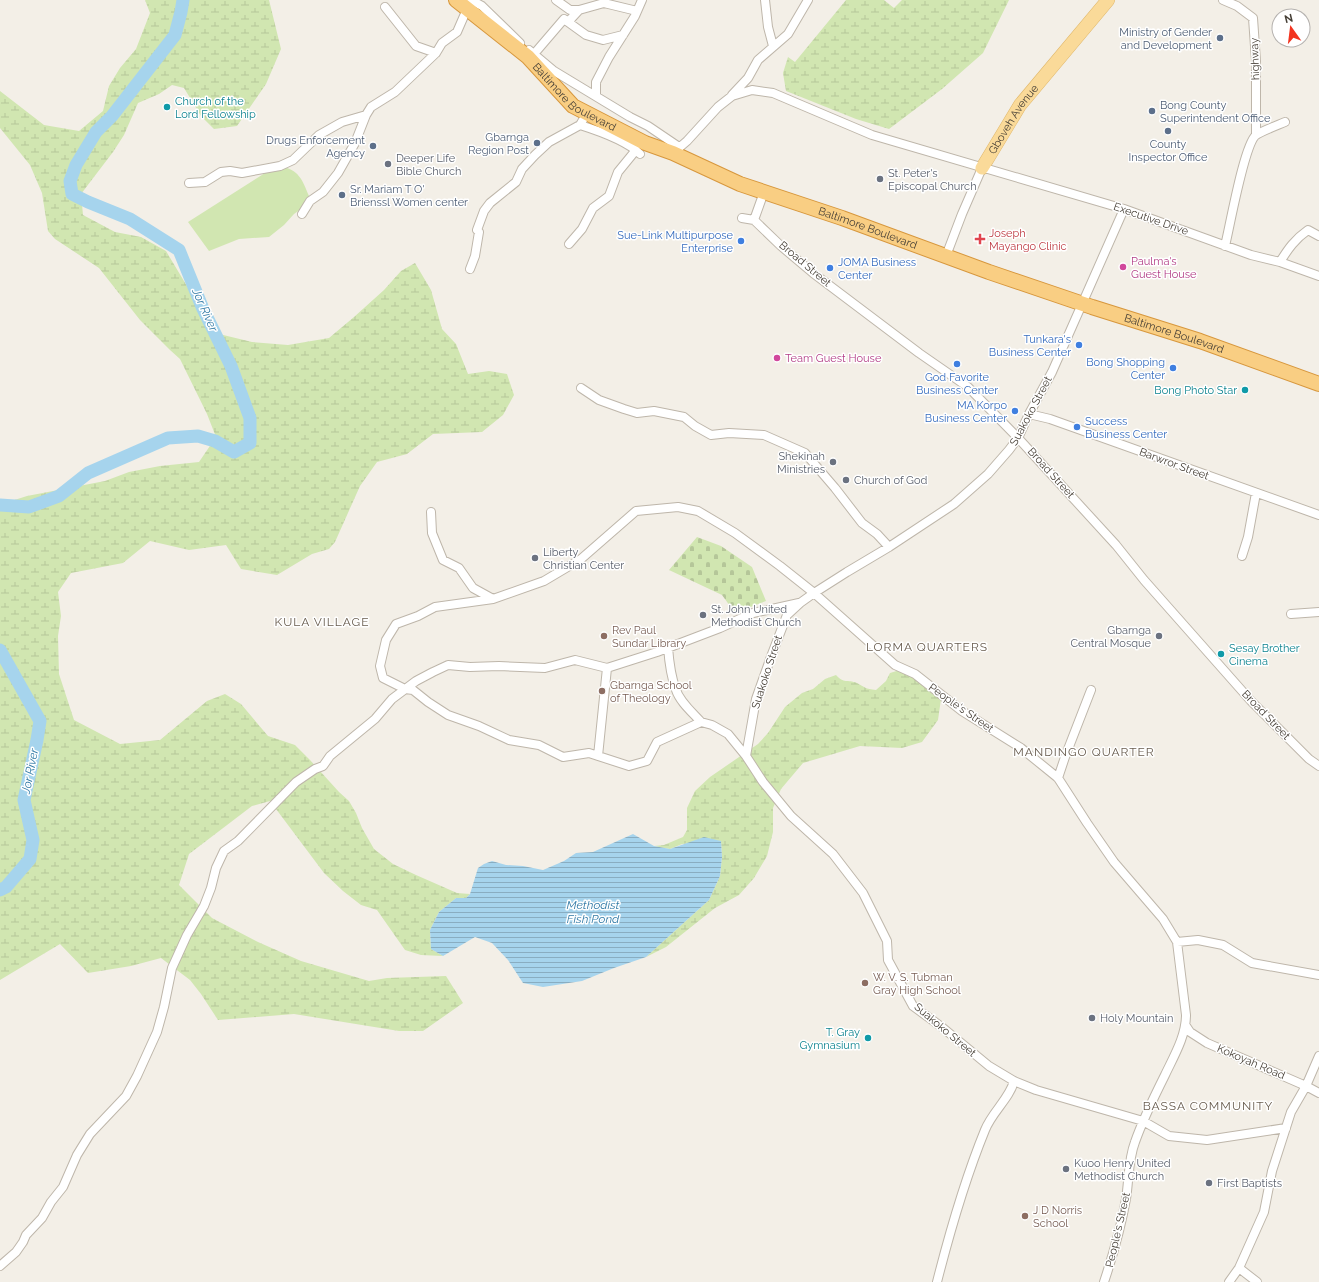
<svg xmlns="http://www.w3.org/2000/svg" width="1319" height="1282" viewBox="0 0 1319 1282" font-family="Raleway,sans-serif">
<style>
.green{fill:#d1e6b1}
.wetland{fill:url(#wetland-marsh)}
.cemetery{fill:url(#cemetery-stones)}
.water{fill:url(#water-rules)}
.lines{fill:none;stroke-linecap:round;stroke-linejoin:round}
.river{stroke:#a6d4ed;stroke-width:13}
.minor-casing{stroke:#beb6aa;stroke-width:10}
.primary-casing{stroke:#dfb669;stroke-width:14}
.trunk-casing{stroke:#d7973d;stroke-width:16}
.minor{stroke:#fff;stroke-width:8}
.primary{stroke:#fada99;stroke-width:13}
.trunk{stroke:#f9ce83;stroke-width:14}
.service-dot{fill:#5c6f8a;stroke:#fff;stroke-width:1.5}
.culture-dot{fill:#0f9aa8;stroke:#fff;stroke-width:1.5}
.worship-dot{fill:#6b7280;stroke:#fff;stroke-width:1.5}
.health-dot{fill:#e0444e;stroke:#fff;stroke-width:1.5}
.shop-dot{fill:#3f7fe0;stroke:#fff;stroke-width:1.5}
.hotel-dot{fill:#d1479c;stroke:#fff;stroke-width:1.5}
.education-dot{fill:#8d6e63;stroke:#fff;stroke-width:1.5}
.labels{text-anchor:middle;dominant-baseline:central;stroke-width:3;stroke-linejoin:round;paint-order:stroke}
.service-label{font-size:11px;fill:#4e5e75;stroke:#fff;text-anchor:end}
.street-label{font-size:11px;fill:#463f36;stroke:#fff}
.culture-label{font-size:11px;fill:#0d838f;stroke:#fff;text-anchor:start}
.worship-label{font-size:11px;fill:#5b616d;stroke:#fff;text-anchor:start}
.health-label{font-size:11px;fill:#be3a42;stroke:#fff;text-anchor:start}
.shop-label{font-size:11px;fill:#366cbe;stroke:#fff;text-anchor:end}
.hotel-label{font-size:11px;fill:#b23c85;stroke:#fff;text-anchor:start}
.education-label{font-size:11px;fill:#785e54;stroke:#fff;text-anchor:start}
.water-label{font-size:12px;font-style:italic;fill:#317aa6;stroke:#fff}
.neighbourhood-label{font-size:12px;letter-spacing:1px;fill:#685c4e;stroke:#fff}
</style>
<defs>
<pattern id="wetland-marsh" width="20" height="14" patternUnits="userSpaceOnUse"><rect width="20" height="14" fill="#d1e6b1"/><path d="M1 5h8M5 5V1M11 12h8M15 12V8" fill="none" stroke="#b5c699"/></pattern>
<pattern id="cemetery-stones" width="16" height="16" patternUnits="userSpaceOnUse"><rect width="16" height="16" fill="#d1e6b1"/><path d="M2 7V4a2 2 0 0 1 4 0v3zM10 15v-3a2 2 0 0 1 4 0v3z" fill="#b5c699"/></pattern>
<pattern id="water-rules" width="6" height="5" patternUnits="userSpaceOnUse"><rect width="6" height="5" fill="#a6d4ed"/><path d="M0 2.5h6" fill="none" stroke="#89adc1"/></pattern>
</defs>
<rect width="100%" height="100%" fill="#f3efe7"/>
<path class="green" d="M280,166c19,4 22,13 29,30l-4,10 -11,8 -10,11 -15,12 -30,2 -30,12 -21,-29 77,-49z"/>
<path class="wetland" d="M145,0h124l12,49 -15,35 -29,42 -23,3 -13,-13 -17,-28 -12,-3 -13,9 -21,9 -14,32 -11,17 -32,42 2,21 32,17 26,5 25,14 49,82 37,9 36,3 41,-7 25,-21 30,-27 17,-19 14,-8 16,27 11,39 14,15 12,30 21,-3 18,3 7,21 -11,20 -21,17 -49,2 -26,20 -30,8 -17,24 -25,56 -6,7 -17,5 -35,21 -36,-6 -15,-24 -37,5 -39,-9 -27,22 -52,10 -13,19 3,24 -3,20 1,38 15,46 46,24 40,-4 47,-39 18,-7 16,10 27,32 27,9 15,15 29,32 10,9 7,12 6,15 12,21 19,15 23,11 41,18 13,1 -4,4h-10l-17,14 -9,18 1,19 12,7 -22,-1 -16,-5 -28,-40 -16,-5 -18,-14 -19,-18 -54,-72 -18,5 -63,48 -10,31 33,33 46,24 43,19 68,20 18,-3 59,-2 17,27 -40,28h-24l-105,-17 -76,6 -17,-26 -11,-14 -29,-22 -30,8 -43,7 -28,-29 -60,36v-477h5l22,-7 78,-15 24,-9 31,-6 39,-4 17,-25 -9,-23 -27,-55 -10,-9 -30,-30 -41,-52 -44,-29 -7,-8 -6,-38 -12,-28 -30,-37v-37l44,34 35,6 24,-20 6,-25 11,-18 16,-19 14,-36z
M846,0h38l10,8 8,-8h107l-26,53 -41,36 -53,40 -33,-10 -70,-28 -3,-18 5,-16 7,5z
M900,670l15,5 9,12 17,12 -3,21 -16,22 -20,6 -42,-2 -57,17 -22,26 -8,19v24l-6,24 -13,22 -15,17 -24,13 -49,39 -20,10 63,-57 11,-24 2,-19 -1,-16 -39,3 -12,5 -16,-3 10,-1 19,-8 4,-7v-22l8,-17 15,-14 48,-33 10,-11 17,-26 17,-14 11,-4 12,-10 11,-4c8,9 11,4 21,8 8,4 8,6 19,7l10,-9 4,-8z"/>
<path class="cemetery" d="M697,537l24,9 31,21 14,34 -31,12 -13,-18 -53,-25z"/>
<path class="water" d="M633,834l21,12 16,3 34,-12 17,4 1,16 -2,19 -11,24 -63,57 -32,11 -32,13 -39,6 -20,-4 -15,-23 -16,-17 -17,-6 -32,19 -12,-7 -1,-19 9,-18 17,-14h10l4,-4 8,-26 6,-4 8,-3 14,4 17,1 20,4 21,-9 12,-8 17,-1z"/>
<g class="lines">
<path class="river" d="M0,505l29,2 30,-11 29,-23 80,-35 30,-2 17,5 19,11 16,-9v-25l-19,-52 -28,-57 -24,-59 -49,-31 -42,-17 -16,-8 -2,-13 6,-16 20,-33 16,-16 63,-81 6,-23 2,-12
M0,650l40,71 -3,19 -13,60 9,40 -3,19 -24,28 -6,3"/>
<defs>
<path id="minor" d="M471,0l11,6 38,37
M765,0l3,27 5,19
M1223,0l14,6 16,12 3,43v74
M385,7l31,39 20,7
M579,10l25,-7 33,8
M568,22l18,13 17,5 20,-5
M529,50l25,21 76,46 18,9 31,21
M534,54l30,-35 4,3 11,-12h-9l-14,-10
M732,95l16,-17 10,-18 30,-26 20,-34
M596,96v-14l13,-25 26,-41 7,-16
M580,125c19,6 46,15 60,29
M673,153l14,-12 31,-34 14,-11 20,-6 21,3 99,42 252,74 127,46 29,7 39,14
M189,183l16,-1 16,-10 9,-1 12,2 38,-7 13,-6 26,-25 23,-13 24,-7 5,-8 24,-15 41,-39 6,-10 15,-11 10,-23
M764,192l-10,28 27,26 32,27 106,80 49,34 50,51 98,107 28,35 107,121 58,58 10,7
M1124,209l-72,163 -23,42 -11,24 -9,12 -21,24 -34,30 -65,43 -42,25 -33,21 -14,10 -13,12 -15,39 -16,45 -10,57 17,26 28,34 42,38 30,39 24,48 1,19 25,46 30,22 46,38 25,15 22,9 107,31 26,15 38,4 79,-12
M302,214l8,-13 13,-9 15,-19 17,-30 11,-28
M742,218l12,2
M569,244l13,-15 11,-21 16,-12 9,-24 18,-22
M1225,246c5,-20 19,-101 31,-111 6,-4 22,-10 29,-13
M946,256l16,-42 20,-46
M1280,262c8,-13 15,-23 28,-32l11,6
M470,269l5,-13 4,-24 -2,-2 7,-19 6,-8 26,-21 6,-13 13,-14 14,-13 31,-17 7,-12
M581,388l18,12 25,9 13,4 17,-2 30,6 11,9 16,9 18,-2 35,2 41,18 30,35 27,35 15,11 12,13
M1029,414l21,5 269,96
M431,512l1,21 11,27 16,8 14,20 20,11 51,-18 37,-22 55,-48 42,-4 20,4 37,22 45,33 34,27 81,72 20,9 47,37 59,37 37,30 29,45 27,39 49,57 14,23 9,73c0,21 -12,41 -21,60 -11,22 -22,44 -30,67 -7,18 -6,38 -9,57 -5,28 -13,56 -22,83
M1242,556l6,-19 8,-44
M493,599l-58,8 -17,9 -22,8 -10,16 -6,26 3,12 22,11 8,1 15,12 20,13 31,11 30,14 30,5 24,12 26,-4 40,13 18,-5 10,-19 44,-20 11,3 16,9 18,22
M1291,614l28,-2
M668,647c1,14 3,30 8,43 4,12 16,22 25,32
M598,756l9,-88
M1058,778l7,-21 26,-67
M1177,942l21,-2 25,5 29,18 67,12
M1186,1026l4,6 17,11 99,43 13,7
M0,1266l16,-14 7,-10 3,-7 16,-17 9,-16 12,-15 14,-32 13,-21 36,-38 11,-20 20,-44 7,-25 8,-39 15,-33 17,-29 7,-18 5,-20 8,-17 14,-10 58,-59 19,-13 8,-3 7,-10 45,-37 17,-20 24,-18 17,-9 15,-7 22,2 29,-1 46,2 30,-8 32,8 50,-16 63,-24 33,-15 46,-10
M1239,1268l18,14
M937,1282c13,-51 28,-103 48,-152 7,-18 25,-32 29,-49
M1229,1282l10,-14 25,-56 8,-41 19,-59 15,-26 13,-30"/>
<g id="primary">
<path id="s1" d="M982,168l38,-63 88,-105"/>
</g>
<g id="trunk">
<path id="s2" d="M456,0l72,57 45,49 72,37 28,10 67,31 102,34 147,54 103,35 108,34 119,43"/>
</g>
</defs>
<use href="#minor" class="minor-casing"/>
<use href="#primary" class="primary-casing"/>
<use href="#trunk" class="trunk-casing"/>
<use href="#minor" class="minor"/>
<use href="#primary" class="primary"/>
<use href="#trunk" class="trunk"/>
</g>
<g class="service-dot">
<circle cx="1220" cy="38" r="4"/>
<circle cx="1152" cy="111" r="4"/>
<circle cx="1168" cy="131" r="4"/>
<circle cx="537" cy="143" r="4"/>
<circle cx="373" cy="146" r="4"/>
<circle cx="342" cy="195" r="4"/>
</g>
<g class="culture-dot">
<circle cx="167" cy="107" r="4"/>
<circle cx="1245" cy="390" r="4"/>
<circle cx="1221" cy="654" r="4"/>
<circle cx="868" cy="1038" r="4"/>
</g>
<g class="worship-dot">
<circle cx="388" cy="164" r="4"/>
<circle cx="880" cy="179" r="4"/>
<circle cx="833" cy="462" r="4"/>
<circle cx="846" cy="480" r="4"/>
<circle cx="535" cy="558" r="4"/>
<circle cx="703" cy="615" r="4"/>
<circle cx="1159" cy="636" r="4"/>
<circle cx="1092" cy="1018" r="4"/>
<circle cx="1066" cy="1169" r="4"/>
<circle cx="1209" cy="1183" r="4"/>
</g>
<path class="health-dot" d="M978 233h4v4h4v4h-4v4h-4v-4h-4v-4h4z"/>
<g class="shop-dot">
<circle cx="741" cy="241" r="4"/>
<circle cx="830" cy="268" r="4"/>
<circle cx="1079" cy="345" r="4"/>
<circle cx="957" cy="364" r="4"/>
<circle cx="1173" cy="368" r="4"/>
<circle cx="1015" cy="411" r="4"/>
<circle cx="1077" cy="427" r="4"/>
</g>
<g class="hotel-dot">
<circle cx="1123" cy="267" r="4"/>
<circle cx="777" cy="358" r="4"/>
</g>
<g class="education-dot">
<circle cx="604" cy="636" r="4"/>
<circle cx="602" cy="691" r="4"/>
<circle cx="865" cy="983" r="4"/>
<circle cx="1025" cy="1216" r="4"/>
</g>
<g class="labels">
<g class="service-label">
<text x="1212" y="32">Ministry of Gender<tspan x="1212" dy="13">and Development</tspan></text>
<text x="1160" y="105" text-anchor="start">Bong County<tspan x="1160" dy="13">Superintendent Office</tspan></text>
<text x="529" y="137">Gbarnga<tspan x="529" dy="13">Region Post</tspan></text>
<text x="365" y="140">Drugs Enforcement<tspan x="365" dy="13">Agency</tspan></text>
<text x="1168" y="144" text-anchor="middle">County<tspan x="1168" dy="13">Inspector Office</tspan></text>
<text x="350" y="189" text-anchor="start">Sr. Mariam T O'<tspan x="350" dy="13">Brienssl Women center</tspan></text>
</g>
<g class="street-label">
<text transform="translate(1255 59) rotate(-92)">highway</text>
<text stroke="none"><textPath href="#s2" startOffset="154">Baltimore Boulevard</textPath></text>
<text stroke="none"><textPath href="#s1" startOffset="58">Gboveh Avenue</textPath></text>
<text transform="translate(1151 219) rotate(19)">Executive Drive</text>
<text stroke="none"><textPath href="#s2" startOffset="478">Baltimore Boulevard</textPath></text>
<text transform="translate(805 264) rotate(40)">Broad Street</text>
<text stroke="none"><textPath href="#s2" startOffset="802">Baltimore Boulevard</textPath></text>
<text transform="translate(1031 411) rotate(-62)">Suakoko Street</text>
<text transform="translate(1174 464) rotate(20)">Barwror Street</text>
<text transform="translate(1051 473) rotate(48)">Broad Street</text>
<text transform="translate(767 672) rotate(-72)">Suakoko Street</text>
<text transform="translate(961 708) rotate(35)">People's Street</text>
<text transform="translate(1266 715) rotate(46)">Broad Street</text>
<text transform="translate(945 1030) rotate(40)">Suakoko Street</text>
<text transform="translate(1251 1062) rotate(23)">Kokoyah Road</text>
<text transform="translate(1118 1230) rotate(-77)">People's Street</text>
</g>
<g class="culture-label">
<text x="175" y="101">Church of the<tspan x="175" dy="13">Lord Fellowship</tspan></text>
<text x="1237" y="390" text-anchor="end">Bong Photo Star</text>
<text x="1229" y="648">Sesay Brother<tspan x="1229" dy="13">Cinema</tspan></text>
<text x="860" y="1032" text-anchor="end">T. Gray<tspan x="860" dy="13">Gymnasium</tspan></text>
</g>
<g class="worship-label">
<text x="396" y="158">Deeper Life<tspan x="396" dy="13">Bible Church</tspan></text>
<text x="888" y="173">St. Peter's<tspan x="888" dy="13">Episcopal Church</tspan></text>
<text x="825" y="456" text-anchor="end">Shekinah<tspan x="825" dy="13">Ministries</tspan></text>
<text x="854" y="480">Church of God</text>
<text x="543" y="552">Liberty<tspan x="543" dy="13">Christian Center</tspan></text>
<text x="711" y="609">St. John United<tspan x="711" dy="13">Methodist Church</tspan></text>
<text x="1151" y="630" text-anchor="end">Gbarnga<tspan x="1151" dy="13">Central Mosque</tspan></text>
<text x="1100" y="1018">Holy Mountain</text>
<text x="1074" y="1163">Kuoo Henry United<tspan x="1074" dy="13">Methodist Church</tspan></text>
<text x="1217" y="1183">First Baptists</text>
</g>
<g class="health-label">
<text x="989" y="233">Joseph<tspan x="989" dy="13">Mayango Clinic</tspan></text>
</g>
<g class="shop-label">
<text x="733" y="235">Sue-Link Multipurpose<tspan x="733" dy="13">Enterprise</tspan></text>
<text x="838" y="262" text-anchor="start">JOMA Business<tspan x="838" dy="13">Center</tspan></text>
<text x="1071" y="339">Tunkara's<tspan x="1071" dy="13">Business Center</tspan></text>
<text x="1165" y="362">Bong Shopping<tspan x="1165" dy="13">Center</tspan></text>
<text x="957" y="377" text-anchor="middle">God Favorite<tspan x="957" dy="13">Business Center</tspan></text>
<text x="1007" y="405">MA Korpo<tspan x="1007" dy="13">Business Center</tspan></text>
<text x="1085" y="421" text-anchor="start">Success<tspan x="1085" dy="13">Business Center</tspan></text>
</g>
<g class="hotel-label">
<text x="1131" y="261">Paulma's<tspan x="1131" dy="13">Guest House</tspan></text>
<text x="785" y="358">Team Guest House</text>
</g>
<g class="education-label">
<text x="612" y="630">Rev Paul<tspan x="612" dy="13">Sundar Library</tspan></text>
<text x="610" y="685">Gbarnga School<tspan x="610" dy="13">of Theology</tspan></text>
<text x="873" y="977">W. V. S. Tubman<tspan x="873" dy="13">Gray High School</tspan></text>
<text x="1033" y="1210">J D Norris<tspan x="1033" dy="13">School</tspan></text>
</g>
<g class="water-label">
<text transform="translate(205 310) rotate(66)">Jor River</text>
<text transform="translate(30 771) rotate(-79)">Jor River</text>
<text x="593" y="905">Methodist<tspan x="593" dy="14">Fish Pond</tspan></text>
</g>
<g class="neighbourhood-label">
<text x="322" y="622">KULA VILLAGE</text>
<text x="927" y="647">LORMA QUARTERS</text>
<text x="1084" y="752">MANDINGO QUARTER</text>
<text x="1208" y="1106">BASSA COMMUNITY</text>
</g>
</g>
<g transform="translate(1291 28) rotate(346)"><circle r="19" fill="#ffffff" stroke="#b5b2af"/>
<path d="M0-3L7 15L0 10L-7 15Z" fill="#f2341f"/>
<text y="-6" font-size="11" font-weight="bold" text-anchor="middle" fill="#463f36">N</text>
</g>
</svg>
